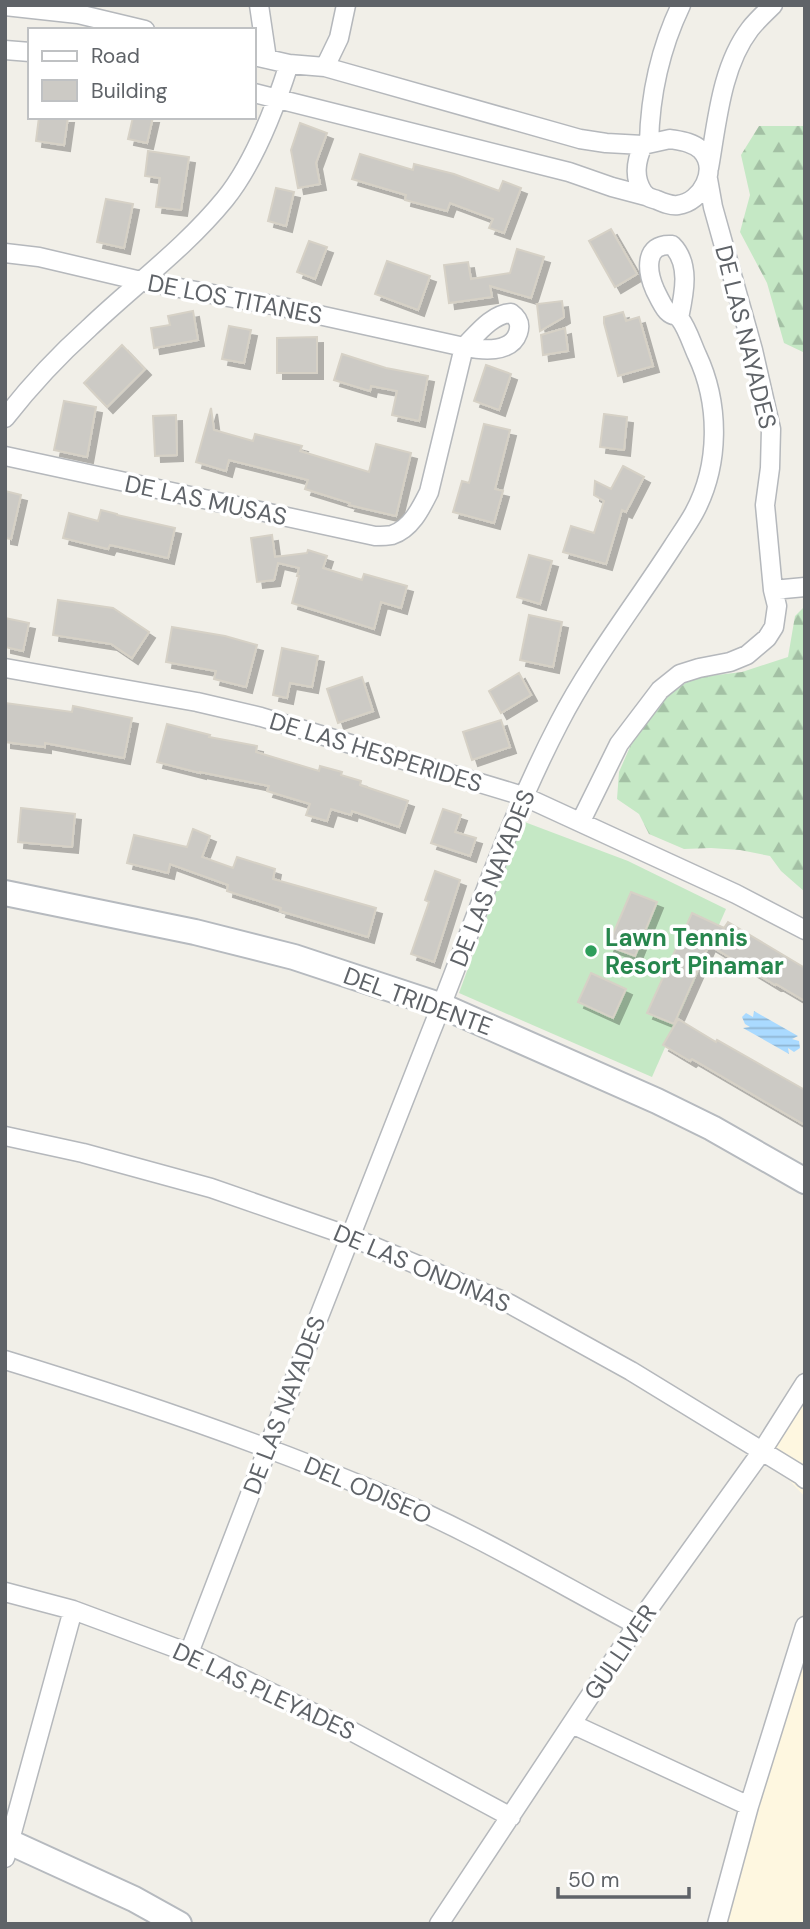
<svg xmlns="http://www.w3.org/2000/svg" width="810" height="1929" viewBox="0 0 810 1929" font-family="'DM Sans',sans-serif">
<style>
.commercial{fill:#fef7e0}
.grass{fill:#c5e8c5}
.forest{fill:url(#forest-firs)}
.water{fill:url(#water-rules)}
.building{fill:#cccac5;stroke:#d6d1c6;stroke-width:2;filter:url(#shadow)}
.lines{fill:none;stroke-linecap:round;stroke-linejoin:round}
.minor-casing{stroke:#b5b8bc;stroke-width:21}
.secondary-casing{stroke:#b6babf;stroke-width:28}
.minor{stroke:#fff;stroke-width:18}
.secondary{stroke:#fff;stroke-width:24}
.leisure-dot{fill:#2e9e5b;stroke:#fff;stroke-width:2.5}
.labels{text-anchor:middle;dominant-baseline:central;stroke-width:7;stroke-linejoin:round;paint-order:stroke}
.street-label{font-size:24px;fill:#5f6368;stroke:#fff}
.leisure-label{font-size:24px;font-weight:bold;fill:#27864d;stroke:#fff;text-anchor:start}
</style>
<defs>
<pattern id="forest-firs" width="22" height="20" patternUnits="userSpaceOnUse" patternTransform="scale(1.75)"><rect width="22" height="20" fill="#c5e8c5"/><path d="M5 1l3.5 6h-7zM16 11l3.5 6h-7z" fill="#a3c0a4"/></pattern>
<pattern id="water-rules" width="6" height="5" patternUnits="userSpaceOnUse" patternTransform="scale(1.75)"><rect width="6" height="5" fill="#aadaff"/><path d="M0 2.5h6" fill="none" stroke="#8eb4d2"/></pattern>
<filter id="shadow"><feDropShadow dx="6" dy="6" stdDeviation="0" flood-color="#0004"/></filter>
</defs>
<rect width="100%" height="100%" fill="#f1efe8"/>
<path class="commercial" d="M805,1383v114l-43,-46z
M805,1626v298h-88z"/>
<path class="grass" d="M522,821l106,40 98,48 -74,168 -193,-84z"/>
<path class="forest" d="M759,126h44l2,2v223l-2,1 -19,-9 -17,-60 -27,-51 10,-37 -9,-40z
M805,606v286l-24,-21 -11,-15 -30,-6 -29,-2 -27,1 -35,-15 -10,-20 -22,-15 2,-27 17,-39 27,-33 29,-22 50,-6 46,-15 7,-41z"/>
<path class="water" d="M754,1011l44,25 -6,3 7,2 1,7 -6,4 -6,-4 1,6 -46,-26 7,-1 -5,-3 -3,-7 4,-4 7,4z"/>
<path class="building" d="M39,117h29l-4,28 -28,-4z
M133,117h20l-6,26 -19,-4z
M300,123l27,10 -11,30 4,21 -22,4 -7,-38z
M148,151l41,6 -8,53 -25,-3 4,-29 -15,-2z
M360,154l53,16 1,-6 40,10 45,17 4,-10 18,7 -17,45 -15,-5 4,-9 -43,-16 -3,8 -42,-11 1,-5 -54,-16z
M276,188l18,4 -8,34 -18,-5z
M106,199l27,5 -9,44 -27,-6z
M611,229l26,45 -22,13 -26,-46z
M309,241l18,6 -12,32 -18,-7z
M517,249l27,8 -13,41 -41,-12 2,11 -43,6 -5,-38 24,-3 3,17 39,-6z
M387,261l43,15 -12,34 -43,-16z
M562,301l2,16 -24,14 -3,-27z
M193,311l5,29 -44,8 -3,-20 19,-3 -2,-9z
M623,312l3,9 13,-4 14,49 -35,10 -14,-53v-6z
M229,326l22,4 -7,33 -22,-4z
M565,328l3,23 -25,4 -2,-20z
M317,337v36h-40v-35z
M122,345l23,24 -38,38 -23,-24z
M342,354l44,14 42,8 -9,45 -27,-6 5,-24 -26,-5 -1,5 -36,-11z
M486,365l25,9 -12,36 -25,-9z
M64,401l32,6 -9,50 -33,-7z
M211,408l3,22 39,11 2,-7 47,12 -2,5 69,21 7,-28 35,9 -15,63 -47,-11 1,-2 -45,-14 3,-9 -79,-20 -3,11 -30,-9z
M604,414l23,3 -3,33 -24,-3z
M176,415l1,40 -22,1 -2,-40z
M484,424l26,6 -15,59 8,2 -9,32 -41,-11 9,-31 7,2z
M623,466l21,11 -18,35 -4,-2 -16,54 -43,-12 8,-26 23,7 10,-32 -10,-6 1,-14 16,8z
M5,491l16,4 -10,44 -6,-1z
M101,510l16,4v1l58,13 -7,30 -58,-13 -2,4 -45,-11 6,-25 29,8z
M272,535l3,22 32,-4 1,-3 19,6 -4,12 39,12 2,-6 43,12 -6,22 -20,-6 -7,27 -82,-26 7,-27h-2l2,-8 -21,-5 -4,17 -17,2 -6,-44z
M529,555l23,6 -12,43 -23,-7z
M58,600l55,8 36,24 -17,26 -21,-14 -58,-9z
M529,615l33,7 -9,45 -33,-7z
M5,618l24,5 -6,28 -18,-4z
M172,627l53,9 32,9 -11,42 -32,-8 2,-8 -50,-9z
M282,648l36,8 -6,31 -22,-4 -3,15 -14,-3z
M519,673l12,22 -30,18 -12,-22z
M362,677l11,34 -35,12 -11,-34z
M5,703l67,9 1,-6 59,12 -8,40 -79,-15v4l-40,-5z
M501,720l9,27 -38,13 -9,-28z
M167,724l43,11 -1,2 48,9 -1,6 63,19 1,-5 22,6 -1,3 20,6 -1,4 48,16 -9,26 -47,-16 -1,4 -20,-6 -4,12 -21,-6 4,-11 -43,-13 2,-5 -69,-14v1l-43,-11z
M21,808l54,6 -3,33 -54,-5z
M443,809l18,6 -6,17 21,6 -6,18 -39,-13z
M193,829l17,7 -8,21 31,11 4,-11 38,12 -2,10 103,29 -8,29 -88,-26 1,-3 -54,-17 1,-6 -58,-21 -2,9 -41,-10 7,-28 53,12z
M435,871l25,9 -26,82 -23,-8 18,-52 -4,-2z
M631,892l26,10 -22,54 -27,-10z
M692,913l32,15 4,-6 77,46v33l-29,-17 -1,1 -66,-40 -35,79 -27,-11z
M591,973l35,16 -13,29 -35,-16z
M678,1019l38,23 1,-2 88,50v35l-113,-66 -2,2 -27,-16z"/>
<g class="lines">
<defs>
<path id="minor" d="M259,5l8,54
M5,6l73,8 67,16
M5,50l25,2
M254,56l35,8 36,3 255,72 26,4 37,2
M325,67l14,-29 7,-33
M254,93l315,79 43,15 34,9
M670,139c11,2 22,3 31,11 18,19 1,52 -23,55 -7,1 -14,-2 -21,-5 -6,-2 -10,-2 -14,-8 -10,-15 -7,-31 0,-47z
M649,143c1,-48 11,-94 32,-138
M709,168c8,-45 12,-101 41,-139 7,-9 15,-16 23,-24
M5,253l34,4 102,24 137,25 186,41c17,3 47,7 54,-14 3,-9 0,-15 -7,-20 -19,1 -34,21 -47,34
M5,418c25,-32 54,-63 84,-90 45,-43 96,-80 136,-129 29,-36 50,-91 64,-135
M5,456l370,80c5,0 12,0 17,-1 19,-6 29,-27 37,-43l35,-145
M773,590l32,-3
M5,668l192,34 64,15 262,79 213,98 69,36
M581,821l38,-77 41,-54 20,-16 19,-6 31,-6 17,-7 20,-17 7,-11 3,-21 -4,-16 -8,-85 5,-37 1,-39 -18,-79 -40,-143 -5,-28
M5,1136l78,17 128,35 138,48 161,68 121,67 170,104 4,4
M5,1360c131,40 261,84 386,138 85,36 165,84 246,127
M5,1592l68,18 116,43 164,79 158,85
M189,1653c79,-207 159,-413 241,-619 42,-104 77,-211 129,-311 32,-62 76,-118 114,-177 7,-11 15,-22 21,-33 26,-48 26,-109 3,-158 -5,-11 -10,-27 -17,-36 -7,-8 -5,0 -13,-8 -4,-4 -9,-15 -12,-21 -8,-18 -12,-47 17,-45 19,19 12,49 7,73
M572,1724l177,82
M5,1858l68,-248
M439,1924l198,-299 125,-174 43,-68
M717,1924l32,-118 56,-180"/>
<path id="secondary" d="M5,893l190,39 99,25 148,49 215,95 55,27 93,53
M5,1840l129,59 45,25"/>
</defs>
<use href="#minor" class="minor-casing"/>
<use href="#secondary" class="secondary-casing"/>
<use href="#minor" class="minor"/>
<use href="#secondary" class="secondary"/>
</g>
<circle class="leisure-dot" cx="591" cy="951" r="7"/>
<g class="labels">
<g class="street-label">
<text transform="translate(235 299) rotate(11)">DE LOS TITANES</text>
<text transform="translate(746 337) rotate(76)">DE LAS NAYADES</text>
<text transform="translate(206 500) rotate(12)">DE LAS MUSAS</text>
<text transform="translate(376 752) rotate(17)">DE LAS HESPERIDES</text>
<text transform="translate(492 878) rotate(-68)">DE LAS NAYADES</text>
<text transform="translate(418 1001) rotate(20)">DEL TRIDENTE</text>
<text transform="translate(422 1268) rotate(23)">DE LAS ONDINAS</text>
<text transform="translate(284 1405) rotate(-69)">DE LAS NAYADES</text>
<text transform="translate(368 1490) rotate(23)">DEL ODISEO</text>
<text transform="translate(620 1652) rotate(-56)">GULLIVER</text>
<text transform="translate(264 1691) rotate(25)">DE LAS PLEYADES</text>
</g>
<g class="leisure-label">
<text x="605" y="937">Lawn Tennis<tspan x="605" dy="28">Resort Pinamar</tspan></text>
</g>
</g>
<rect width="810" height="1929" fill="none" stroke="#5f6368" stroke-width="14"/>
<rect x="28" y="28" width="228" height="91" fill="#ffffff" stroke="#bfc1c3" stroke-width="2"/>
<rect x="42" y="51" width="35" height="10" fill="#ffffff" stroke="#bfc1c3" stroke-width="2"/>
<text x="91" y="63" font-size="21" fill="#5f6368">Road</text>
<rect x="42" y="80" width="35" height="21" fill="#cccac5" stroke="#bfc1c3" stroke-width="2"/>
<text x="91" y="98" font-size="21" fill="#5f6368">Building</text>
<path d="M558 1887v10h131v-10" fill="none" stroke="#5f6368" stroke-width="3.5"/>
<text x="568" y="1887" font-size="21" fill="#5f6368" stroke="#ffffff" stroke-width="5" paint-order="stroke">50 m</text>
</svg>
